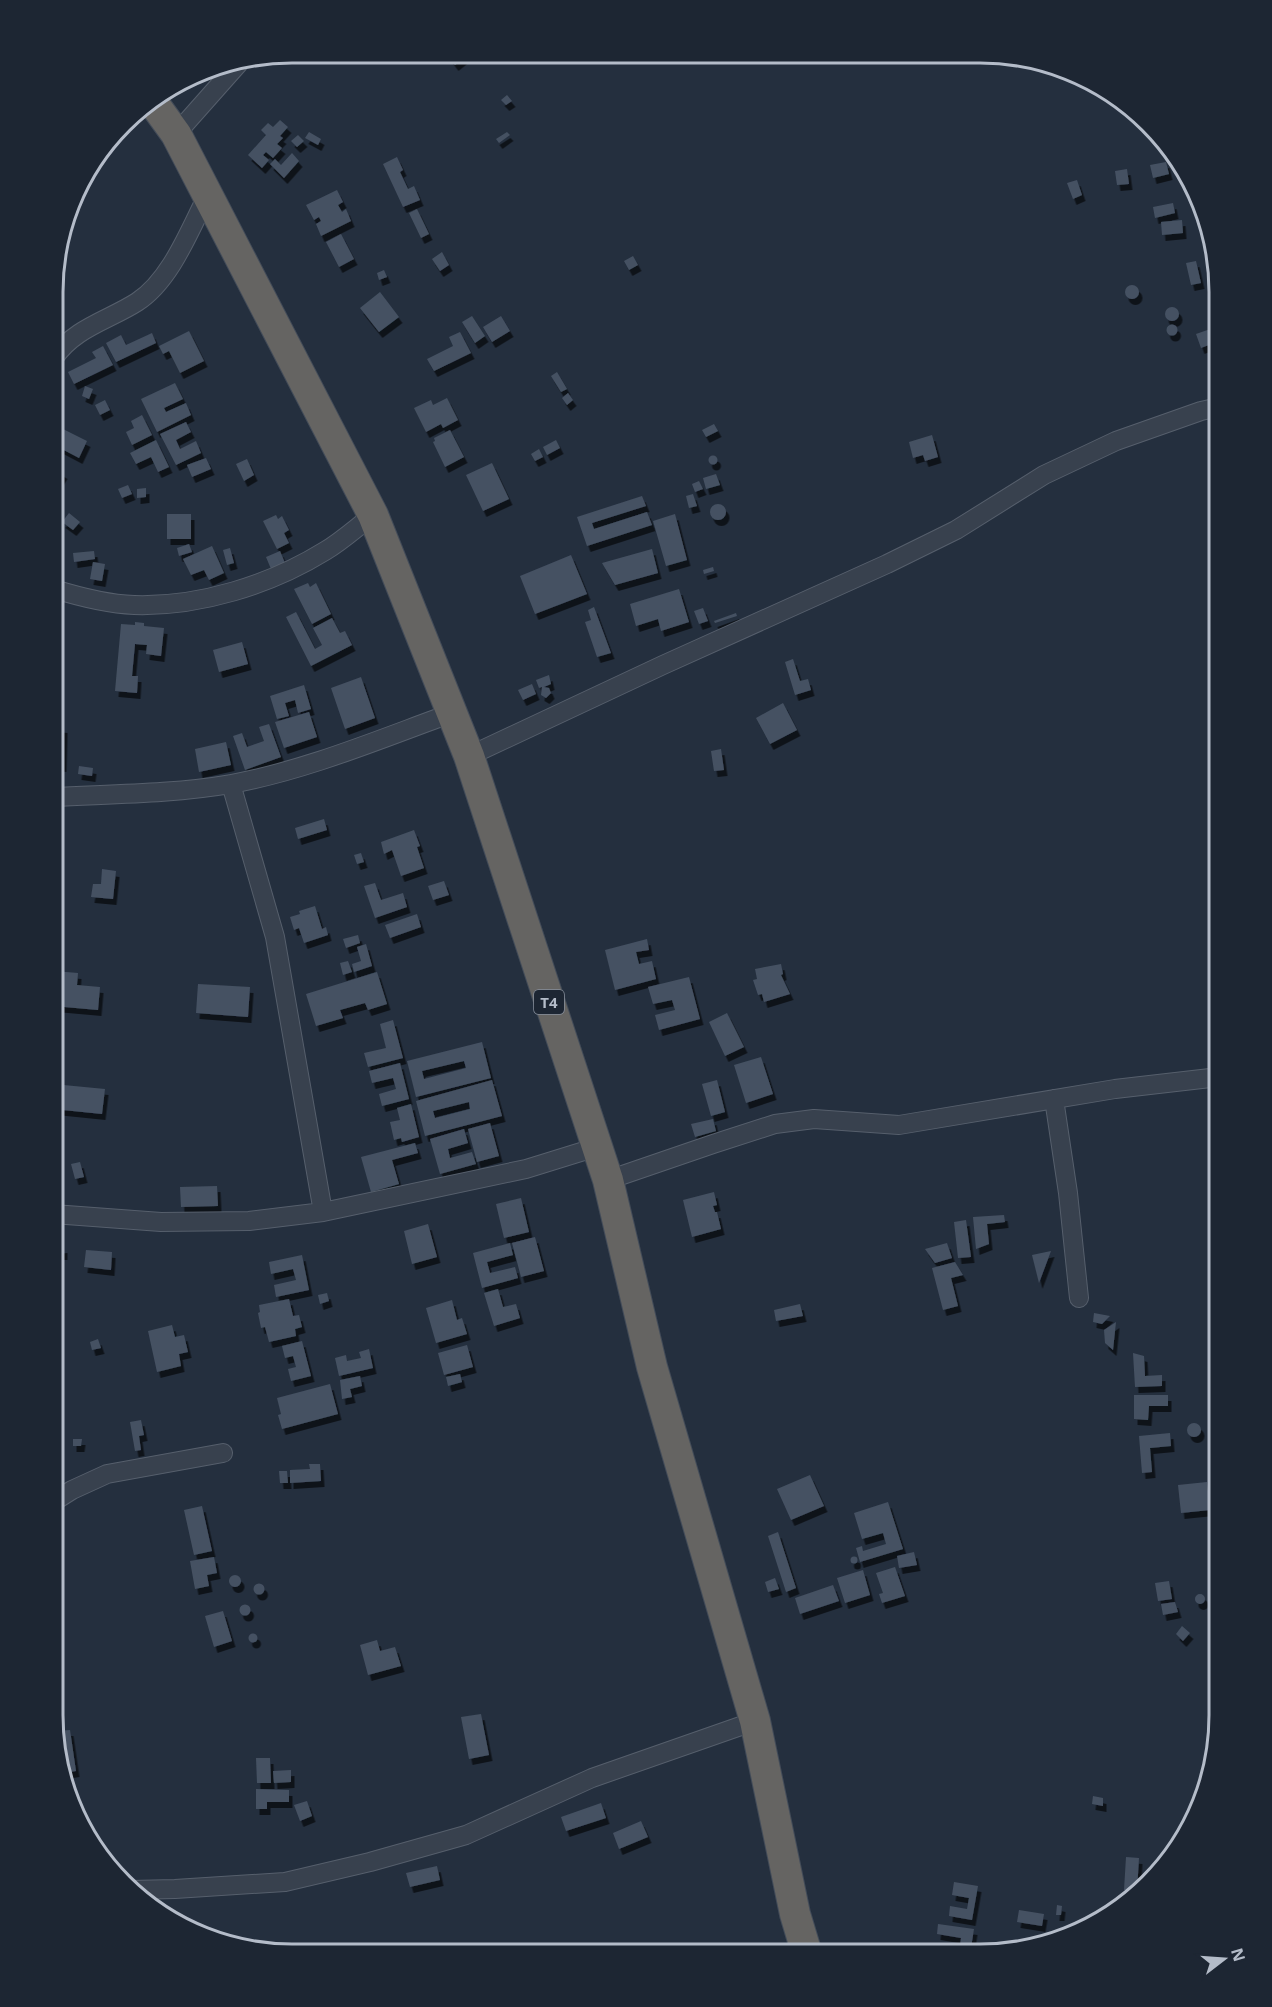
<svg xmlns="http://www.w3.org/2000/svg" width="1272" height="2007" viewBox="0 0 1272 2007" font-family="'Open Sans',sans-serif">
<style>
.building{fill:#455162;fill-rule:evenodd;filter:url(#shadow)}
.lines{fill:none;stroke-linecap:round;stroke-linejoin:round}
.minor-casing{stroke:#565f6c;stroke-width:20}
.trunk-casing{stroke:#434c59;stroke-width:32}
.minor{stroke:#38414e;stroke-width:18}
.trunk{stroke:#656462;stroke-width:30}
.labels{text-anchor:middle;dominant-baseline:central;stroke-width:5;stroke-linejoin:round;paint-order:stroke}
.shield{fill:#1d2633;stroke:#878f9c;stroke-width:1.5}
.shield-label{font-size:15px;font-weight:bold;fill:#b4bcc9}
.rim{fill:none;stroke:#b4bcc9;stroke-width:3}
</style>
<defs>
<filter id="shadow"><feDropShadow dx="3.5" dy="6" stdDeviation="0" flood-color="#0009"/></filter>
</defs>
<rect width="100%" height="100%" fill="#242f3e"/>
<path class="building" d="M446,53h24l-15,12z
M507,95l5,6 -6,4 -5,-5z
M280,120l8,7 -8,9 3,2 -6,6 5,4 -9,10 -7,-6 -3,3 6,5 -7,8 -14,-13 18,-20 -5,-5 7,-7 5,4z
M309,132l12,7 -3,6 -13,-7z
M507,132l3,3 -11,8 -3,-4z
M298,135l6,6 -7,6 -6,-6z
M292,153l7,8 -15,17 -14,-14 5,-5 6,6z
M397,157l6,13 -3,2 8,17 6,-3 6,14 -17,7 -20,-43z
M1166,162l3,12 -16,4 -3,-13z
M1127,169l2,15 -12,1 -2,-14z
M1077,180l5,15 -9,4 -6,-16z
M337,190l6,12 -5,3 4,7 4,-3 5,12 -30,15 -5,-12 5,-3 -2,-4 -5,3 -8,-15z
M1173,203l2,10 -20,5 -2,-11z
M417,209l12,25 -8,4 -12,-25z
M1182,220l1,13 -21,2 -1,-13z
M341,234l13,25 -15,8 -13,-25z
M442,252l7,13 -9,6 -8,-12z
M633,256l5,9 -9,5 -5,-9z
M1196,261l5,22 -10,2 -5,-22z
M384,270l3,7 -8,3 -2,-7z
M1125 292a7 7 0 1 1 14 0a7 7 0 1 1-14 0Z
M380,292l19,25 -20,15 -19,-24z
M1165 314a7 7 0 1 1 14 0a7 7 0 1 1-14 0Z
M472,316l13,20 -10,7 -13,-21z
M501,316l9,15 -18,11 -9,-15z
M1166.5 330a5.5 5.5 0 1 1 11 0a5.5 5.5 0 1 1-11 0Z
M1219,326v15l-18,7 -5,-14z
M189,331l15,30 -24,12 -11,-22 -6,3 -4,-8z
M460,332l11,21 -37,18 -7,-12 26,-13 -4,-9z
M152,333l4,10 -40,19 -10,-19 15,-8 5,10z
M103,346l10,19 -39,19 -6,-12 28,-14 -4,-6z
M557,372l10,17 -6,3 -10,-16z
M175,383l8,16 -19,9 2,4 20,-9 5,12 -34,17 -16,-33z
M85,386l8,3 -4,10 -7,-3z
M568,393l5,7 -6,5 -5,-7z
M447,398l11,22 -15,8 -2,-4 -15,8 -12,-24 17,-8 2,5z
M105,400l5,10 -10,5 -5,-10z
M142,415l10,20 -20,10 -6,-13 8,-4 -3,-7z
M186,422l5,10 -15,8 4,9 16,-8 5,12 -25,12 -16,-31z
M714,424l4,7 -12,6 -4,-7z
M61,428l26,13 -8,17 -19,-10 -3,7 -3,-2v-10z
M450,430l14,27 -19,10 -12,-25 2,-1 -1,-3z
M932,435l6,22 -13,4 -2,-6 -10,3 -4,-16z
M156,440l13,27 -11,5 -7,-15 -15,7 -6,-11z
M556,440l4,8 -13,7 -4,-8z
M539,449l4,8 -8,4 -4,-7z
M708.5 460a4.5 4.5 0 1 1 9 0a4.5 4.5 0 1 1-9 0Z
M206,458l5,11 -19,8 -5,-12z
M247,459l7,16 -10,6 -8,-17z
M492,463l17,36 -26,12 -17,-36z
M54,467l10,6 -5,8 -5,-3z
M716,474l4,11 -14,4 -3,-11z
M699,481l4,8 -8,3 -3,-8z
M128,485l4,9 -10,4 -4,-9z
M146,488v9l-9,1v-9z
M693,494l4,12 -8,2 -3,-12z
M642,496l4,10 -54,17 2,6 53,-17 5,13 -65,21 -10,-29z
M710 512a8 8 0 1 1 16 0a8 8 0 1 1-16 0Z
M69,513l11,9 -7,8 -11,-8z
M167,514h24v25h-24z
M675,514l12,46 -21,6 -13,-45z
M276,515l2,4 4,-3 7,14 -5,3 5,10 -12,6 -14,-28z
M189,544l3,8 -13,4 -2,-8z
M212,546l12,27 -15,7 -5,-10 -13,5 -8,-16z
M230,548l4,15 -7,2 -4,-15z
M652,549l6,24 -43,12 -13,-22z
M94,551l1,8 -21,3 -1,-9z
M280,551l5,12 -14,6 -5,-12z
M571,555l16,39 -52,20 -15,-38z
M93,562l12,2 -3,17 -12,-2z
M713,567l1,4 -10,3 -1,-4z
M308,583l2,4 6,-4 15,31 -19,10 -18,-35z
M679,589l10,33 -28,9 -3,-12 -22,7 -6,-22z
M594,607l17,46 -14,4 -12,-35 6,-2 -3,-10z
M703,608l5,13 -9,3 -5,-13z
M296,612l19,37 7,-4 -9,-17 19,-10 8,15 5,-2 7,14 -41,21 -25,-49z
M736,613l1,3 -22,7 -1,-2z
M135,622l9,1v3l20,2 -3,28 -15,-2 1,-9 -12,-1 -3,32h6l-1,17 -22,-2 6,-67 14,1z
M242,642l6,22 -29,8 -6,-22z
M793,659l7,22 8,-2 3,11 -16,5 -10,-33z
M549,675l2,9 -7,3 5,1 2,5 -5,5 -5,-3 1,-8 -3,1 -3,-8z
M361,677l14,41 -30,11 -14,-41z
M532,684l4,10 -13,6 -5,-10z
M304,685l7,24 -13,4 -3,-13 -10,3 4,13 -12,3 -7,-23z
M783,703l14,27 -27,14 -14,-26z
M309,712l8,25 -33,11 -9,-26z
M269,724l12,33 -36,13 -12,-34 9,-3 5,14 17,-6 -5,-14z
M54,726l10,1 -1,39 -9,-1z
M226,742l5,23 -32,7 -4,-23z
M721,749l3,21 -10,1 -3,-20z
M79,766l14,2 -1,8 -14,-2z
M324,819l3,11 -29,9 -3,-11z
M414,830l6,16 -3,1 7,21 -23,8 -9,-26 -8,4 -3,-12z
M361,853l3,9 -7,2 -3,-9z
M102,869l14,2 -3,28 -22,-2 2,-13h8z
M444,881l5,14 -16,5 -5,-14z
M375,883l6,17 22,-7 4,14 -32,11 -11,-32z
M315,906l7,23 4,-2 2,8 -24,8 -5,-15 -5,2 -4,-13 10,-3 -1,-3z
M417,914l4,13 -31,11 -5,-13z
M358,935l2,8 -14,5 -3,-9z
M647,939l2,11 -13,2 3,12 13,-3 4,18 -41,11 -10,-40z
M366,944l6,22 -18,6 -2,-8 9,-3 -4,-14z
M348,961l4,11 -9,3 -3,-12z
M781,964l2,10 -2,1 9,19 -26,8 -2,-8 -4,1 -5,-15 4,-1 -2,-10z
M54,971l24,2 -1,12 23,2 -2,23 -45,-4z
M377,972l10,32 -19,6 -3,-7 -25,7 3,8 -27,8 -10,-32z
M689,977l11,42 -41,11 -4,-15 20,-5 -3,-10 -19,4 -5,-17z
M198,984l52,3 -2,30 -52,-4z
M727,1013l17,34 -19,9 -16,-34z
M393,1020l10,38 -35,9 -4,-14 22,-5 -6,-24z
M482,1042l9,36 -75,19 -9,-36zM464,1061l2,7 -42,11 -2,-8z
M761,1057l12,37 -27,9 -12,-38z
M400,1063l9,36 -27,7 -3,-12 17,-5 -3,-11 -21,5 -3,-12z
M492,1080l10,36 -77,20 -9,-35zM469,1102l1,7 -35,9 -2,-7z
M717,1080l8,32 -14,4 -9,-32z
M53,1084l52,5 -3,25 -49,-5z
M411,1104l8,33 -17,5 -1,-4 -7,2 -4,-18 10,-2 -3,-12z
M713,1119l3,12 -21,6 -4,-13z
M490,1123l9,33 -22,6 -9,-33z
M464,1129l4,14 -20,6 2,9 22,-6 4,12 -36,10 -10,-35z
M415,1143l3,10 -26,7 7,24 -28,8 -10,-35z
M80,1162l4,15 -9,2 -4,-15z
M217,1186l1,20 -37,1 -1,-20z
M714,1192l3,13 -4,1 2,6h2l4,17 -29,8 -9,-37z
M521,1198l8,34 -25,6 -8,-34z
M1004,1215l1,7 -18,2 2,20 -13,5 -3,-32z
M966,1220l5,37 -13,1 -4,-36z
M428,1224l9,33 -25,7 -8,-33z
M535,1237l9,34 -23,6 -9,-34z
M510,1243l3,12 -26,7 3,11 25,-6 3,11 -36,10 -9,-35z
M947,1243l5,15 -17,5 -10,-14z
M64,1247v7h-11v-6z
M86,1250l26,2 -1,18 -27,-3z
M1051,1251l-12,32 -7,-28z
M302,1255l7,35 -33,7 -2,-12 22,-5 -3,-11 -22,5 -2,-12z
M955,1262l8,13 -12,3 7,28 -15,4 -11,-42z
M498,1289l5,18 13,-3 4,14 -26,8 -10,-33z
M327,1293l2,8 -9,3 -2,-9z
M289,1299l4,17 6,-1 3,12 -7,2 1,7 -27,6 -4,-15 -4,1 -3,-15 2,-1 -1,-7z
M452,1300l5,20 5,-2 5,16 -31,9 -10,-35z
M800,1304l3,12 -27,5 -2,-11z
M1094,1313l16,3 -8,8 -9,-2z
M1116,1322l-3,28 -8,-7 -1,-13z
M172,1325l3,12 9,-2 4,17 -9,2 2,12 -24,6 -9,-41z
M98,1339l3,9 -9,2 -2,-8z
M302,1341l9,35 -20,5 -3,-12 8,-2 -3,-11 -8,2 -3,-12z
M467,1345l6,22 -29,8 -6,-22z
M369,1349l4,19 -34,8 -4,-18 11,-3 1,6 14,-3 -2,-6z
M1133,1353l11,3 1,20 17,-1v11l-27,1z
M460,1374l2,8 -14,4 -2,-9z
M360,1376l2,10 -12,3 2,8 -10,2 -2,-19z
M330,1384l8,30 -56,15 -4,-14 3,-1 -4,-16z
M1134,1395h34v11h-19l-1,14 -14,-1z
M1219,1408v13l-11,1v-13z
M141,1420l3,15 -5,1 2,14 -6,1 -5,-29z
M1187 1430a7 7 0 1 1 14 0a7 7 0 1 1-14 0Z
M1170,1433l1,13 -21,2 2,24 -10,1 -3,-37z
M73,1439h9l-1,7h-8z
M309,1464h11l1,17 -31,2v-13l20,-1z
M279,1471h8l1,12h-8z
M810,1475l14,31 -33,14 -14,-31z
M1207,1482l3,28 -29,3 -3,-28z
M888,1502l15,47 -43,13 -4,-14 6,-2 1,5 23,-7 -3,-11 -21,6 -8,-26z
M202,1506l10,45 -18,4 -10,-45z
M778,1532l18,56 -10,4 -18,-56z
M914,1552l3,13 -18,3 -2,-12z
M850.5 1560a3.5 3.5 0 1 1 7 0a3.5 3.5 0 1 1-7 0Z
M214,1557l3,16 -10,2 2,11 -14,3 -5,-28z
M895,1567l10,29 -23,7 -3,-9 4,-1 -7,-20z
M863,1570l7,25 -25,8 -8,-25z
M229 1581a6 6 0 1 1 12 0a6 6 0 1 1-12 0Z
M775,1578l4,11 -11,3 -3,-10z
M1169,1581l3,18 -14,2 -3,-18z
M253.5 1589a5.5 5.5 0 1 1 11 0a5.5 5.5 0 1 1-11 0Z
M833,1585l6,16 -39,13 -5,-16z
M1195 1599a5 5 0 1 1 10 0a5 5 0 1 1-10 0Z
M1219,1598v37l-11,1v-9h7v-9h-4l-2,-19z
M1175,1602l3,10 -15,3 -2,-11z
M239.5 1610a5.5 5.5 0 1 1 11 0a5.5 5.5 0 1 1-11 0Z
M223,1611l9,30 -18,6 -9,-31z
M1182,1626l8,7 -7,8 -7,-7z
M248.5 1638a4.5 4.5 0 1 1 9 0a4.5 4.5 0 1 1-9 0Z
M377,1640l3,11 15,-4 6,19 -33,9 -8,-30z
M481,1714l8,41 -20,4 -8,-42z
M70,1730l6,41 -12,2 -8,-42z
M256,1758h14l1,25h-14z
M291,1770v12l-17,1 -1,-12z
M256,1789l33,1v12h-22v7h-11z
M1093,1796l10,2v8l-11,-2z
M307,1801l5,15 -12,5 -6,-16z
M601,1803l5,15 -40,13 -5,-14z
M641,1821l7,16 -29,12 -6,-16z
M1126,1857l13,1 -2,33 -13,-1z
M437,1866l3,14 -30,7 -4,-14z
M1147,1874h10l-9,9z
M954,1882l24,4 -6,34 -23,-4 1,-10 17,3 2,-11 -17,-3z
M1057,1905l5,1 -1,9h-5z
M1019,1910l25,4 -2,12 -25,-4z
M938,1924l36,5 -4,25h-11l2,-16 -24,-4z
M934,1950l22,3v1h-22z"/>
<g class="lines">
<defs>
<path id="minor" d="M176,134l63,-71
M54,358c20,-30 55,-38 83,-56 34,-22 53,-73 71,-108
M54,589c26,8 53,15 80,16 65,2 136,-20 191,-54 17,-10 32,-24 48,-36
M469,756l194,-91 224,-101 69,-34 88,-55 72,-34 85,-30 18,-4
M231,784l44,153 48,275
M54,797c59,-3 119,-3 177,-13 76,-14 149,-45 221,-71
M1054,1099l14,94 11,105
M608,1180l105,-36 62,-20 39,-5 85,6 216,-36 104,-12
M53,1214l108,8 88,-1 74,-9 203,-43 71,-22
M53,1502l19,-12 35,-16 116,-21
M131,1890l44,-1 110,-7 85,-20 96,-27 126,-57 163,-57"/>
<path id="trunk" d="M152,101l24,33 197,381 96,241 139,424 44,187 103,354 40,193 12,40"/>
</defs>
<use href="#minor" class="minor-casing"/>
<use href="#trunk" class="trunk-casing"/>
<use href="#minor" class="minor"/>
<use href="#trunk" class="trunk"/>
</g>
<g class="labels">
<rect class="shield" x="534" y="990" width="30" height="24" rx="4.5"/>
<g class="shield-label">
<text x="549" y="1002">T4</text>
</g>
</g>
<path d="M0 0H1272V2007H0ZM292 63H980A229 229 0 0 1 1209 292V1715A229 229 0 0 1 980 1944H292A229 229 0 0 1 63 1715V292A229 229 0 0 1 292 63Z" fill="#1d2633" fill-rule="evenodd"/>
<path class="rim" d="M292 63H980A229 229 0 0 1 1209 292V1715A229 229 0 0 1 980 1944H292A229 229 0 0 1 63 1715V292A229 229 0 0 1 292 63Z"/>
<g transform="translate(1224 1959) rotate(73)" stroke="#1d2633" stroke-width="4.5" paint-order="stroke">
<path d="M0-4.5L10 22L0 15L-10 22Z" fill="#b4bcc9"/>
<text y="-9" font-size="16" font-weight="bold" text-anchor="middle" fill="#b4bcc9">N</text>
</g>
</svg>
